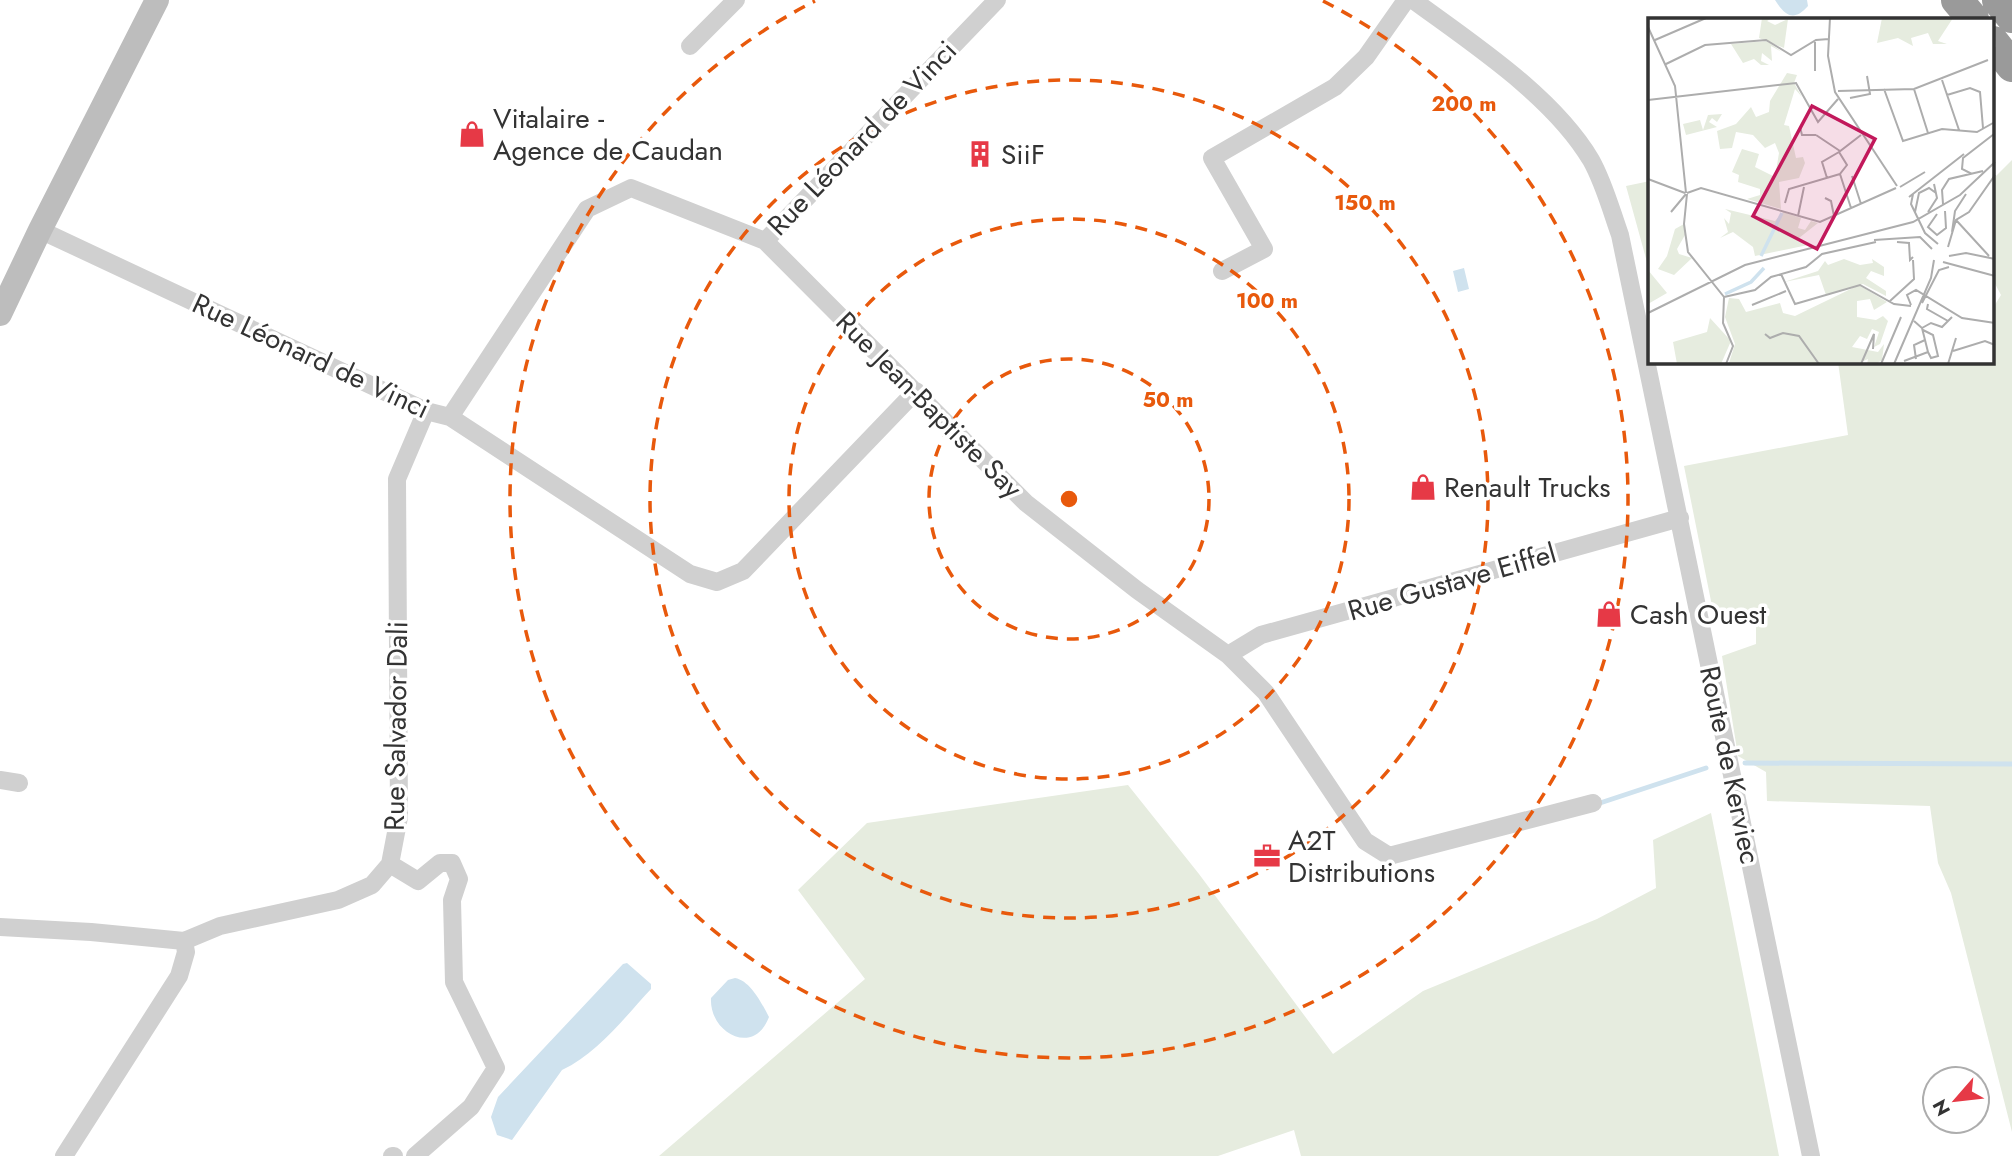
<svg xmlns="http://www.w3.org/2000/svg" width="2012" height="1156" viewBox="0 0 2012 1156" font-family="Jost,sans-serif">
<style>
.green{fill:#e6ecdf}
.water{fill:#cfe2ee}
.lines{fill:none;stroke-linecap:round;stroke-linejoin:round}
.stream{stroke:#cfe2ee;stroke-width:5}
.street{stroke:#d0d0d0;stroke-width:18}
.secondary{stroke:#bdbdbd;stroke-width:24}
.highway{stroke:#9a9a9a;stroke-width:32}
.ring{fill:none;stroke:#e8590c;stroke-width:3.5;stroke-dasharray:12 9}
.labels{text-anchor:middle;dominant-baseline:central;stroke-width:7;stroke-linejoin:round;paint-order:stroke}
.poi-label{font-size:28px;fill:#333;stroke:#fff;text-anchor:start}
.street-label{font-size:28px;fill:#333;stroke:#fff}
.inset-river{fill:none;stroke:#cfe2ee;stroke-width:3.5}
.inset-road{fill:none;stroke:#adadad;stroke-width:2}
.view{fill:#c2185b;fill-opacity:0.15;stroke:#c2185b;stroke-width:3.5}
.inset-edge{fill:none;stroke:#333;stroke-width:3.5}
.centre{fill:#e8590c;stroke:#fff;stroke-width:3.5}
.ring-label{font-size:21px;text-anchor:middle;font-weight:bold;fill:#e8590c;stroke:#fff;stroke-width:7;stroke-linejoin:round;paint-order:stroke}
</style>
<rect width="100%" height="100%" fill="#fff"/>
<path class="green" d="M2012,160v972l-61,-239 -13,-30 -8,-57 -163,-5 -1,-29 -28,-16 -16,-100 34,-12v-29l-42,1 -30,-150 164,-31 -10,-73h155v-54l8,-13 -8,-15v-101z
M1650,181v92l-24,-87z
M1128,785l71,89 134,180 90,-63 174,-72 59,-31 -3,-48 58,-27 68,343h-478l-7,-26 -76,26h-559l206,-177 -67,-89 69,-67z"/>
<path class="water" d="M1775,0h32l1,6c-14,16 -23,10 -33,-6z
M1464,268l5,21 -11,3 -5,-21z
M627,963l24,21v5c-27,29 -53,64 -89,81l-50,70 -15,-5 -6,-18 7,-20 125,-133z
M735,978c16,3 27,26 34,39 -15,40 -60,16 -58,-19l17,-18z"/>
<g class="lines">
<path class="stream" d="M1745,763l267,1
M1597,804l109,-36"/>
<path class="street" d="M1413,0c60,44 140,96 178,160 13,23 20,50 29,75l191,921
M690,46l46,-46
M40,230l386,181 24,6 137,-208 44,-21 134,53 232,-241
M765,241l261,262 111,87 91,65 38,38 99,148 24,15 204,-53
M1222,271l42,-22 -52,-91 123,-71 31,-30 40,-57
M450,417l240,157 27,8 26,-11 173,-180
M1228,655l33,-20 419,-117
M0,780l19,3
M390,864l28,17 22,-18h12l7,16 -7,21 2,82 42,86 -25,39 -56,49
M0,927l91,5 93,9 2,11 -7,24 -115,180
M184,941l36,-15 118,-26 34,-15 18,-21 9,-47 -2,-338 29,-68
M392,1156h2"/>
<path class="secondary" d="M0,314l40,-84 117,-230"/>
<path class="highway" d="M1957,0l16,19
M1998,0l14,17
M1993,42l19,24"/>
</g>
<g class="ring">
<circle cx="1069" cy="499" r="140"/>
<circle cx="1069" cy="499" r="280"/>
<circle cx="1069" cy="499" r="419"/>
<path d="M1323 1A559 559 0 1 1 815 1"/>
</g>
<defs>
<symbol id="shop-bare" viewBox="-9 -9 18 18"><path d="M-5-2.5h2.3a2.7 3.5 0 0 1 5.4 0H5L5.5 6h-11ZM-1.5-2.5h3a1.5 2.3 0 0 0-3 0Z" fill="#e63946" stroke="#fff" stroke-width="2.5" paint-order="stroke"/></symbol>
<symbol id="building-bare" viewBox="-9 -9 18 18"><path d="M-4-6H4V6H1V3H-1V6H-4ZM-2.5-4.3h1.7v1.8h-1.7ZM.8-4.3h1.7v1.8H.8ZM-2.5-1h1.7V.8h-1.7ZM.8-1h1.7V.8H.8Z" fill="#e63946" stroke="#fff" stroke-width="2.5" paint-order="stroke"/></symbol>
<symbol id="office-bare" viewBox="-9 -9 18 18"><path d="M-6-3h4V-5.5h4V-3h4V5H-6ZM-1-4.5V-3h2v-1.5ZM-6 0V1H6V0Z" fill="#e63946" stroke="#fff" stroke-width="2.5" paint-order="stroke"/></symbol>
</defs>
<g fill-rule="evenodd">
<use href="#shop-bare" x="453" y="115" width="38" height="38"/>
<use href="#building-bare" x="961" y="135" width="38" height="38"/>
<use href="#shop-bare" x="1404" y="468" width="38" height="38"/>
<use href="#shop-bare" x="1590" y="595" width="38" height="38"/>
<use href="#office-bare" x="1248" y="837" width="38" height="38"/>
</g>
<g class="labels">
<g class="poi-label">
<text x="493" y="118">Vitalaire -<tspan x="493" dy="32">Agence de Caudan</tspan></text>
<text x="1001" y="154">SiiF</text>
<text x="1444" y="487">Renault Trucks</text>
<text x="1630" y="614">Cash Ouest</text>
<text x="1288" y="840">A2T<tspan x="1288" dy="32">Distributions</tspan></text>
</g>
<g class="street-label">
<text transform="translate(862 138) rotate(-46)">Rue Léonard de Vinci</text>
<text transform="translate(311 356) rotate(25)">Rue Léonard de Vinci</text>
<text transform="translate(929 405) rotate(45)">Rue Jean-Baptiste Say</text>
<text transform="translate(1452 582) rotate(-16)">Rue Gustave Eiffel</text>
<text transform="translate(396 726) rotate(-89)">Rue Salvador Dali</text>
<text transform="translate(1730 765) rotate(78)">Route de Kerviec</text>
</g>
</g>
<g transform="translate(1648 18)">
<rect width="346" height="346" fill="#fff"/>
<path d="M114,0h10l-5,3 8,4 13,-6 -4,29 -25,-10zM234,0h71l-15,23 9,3h-14l-5,-11 -17,5 2,8 -15,-8 -21,5zM119,23l15,11 -11,-6 1,15 -10,-8 -1,8 8,4h-8l-7,-6 -11,4 -12,-19zM139,55l10,2 -3,8 8,14 -7,-8 -11,36 5,1 7,32 7,-1 2,6 -6,15 -20,4 2,27 -34,-10 13,-4v-6l-22,-7 1,-7 -7,-3 10,-23 17,5 -4,13 20,10 4,-24 -4,-10 -10,5 -12,-13 -17,-3 -4,16 -12,1 -3,-18 19,-7 15,-17 5,10 13,-5 1,-11zM74,96l-5,8 -5,-4 -3,4 8,5 -31,8 -3,-11 17,-4 3,10 5,-15zM77,191l50,12 8,-9 18,6 -3,10 7,2 6,-9 7,2 -19,15 9,7 -53,11 -2,-9 -20,-15 -13,6 8,-6 -4,-14 5,6 2,-11zM36,206l1,11 -8,14 2,5 13,4 -18,17 -16,-6 9,-13 8,-27zM196,241l16,6 13,-2 -1,-4 12,8v9l-13,-5 -5,7 20,13v5l-23,-12 -37,11 -7,-20 -35,7 34,-11 7,-10 3,4zM0,252l19,23 -19,11zM211,267l28,17 -13,8 -4,-11 -13,2v16l19,3 7,-4 5,5 -8,23 -6,3 5,-15 -7,-3 -5,10 -7,-3 -8,11 26,5 6,-8 -2,16 -6,4h-9l1,-5 -11,5 -128,-1 6,-19 -10,-27 4,-19 10,1 7,13 34,-9 3,10 12,3zM62,300l21,23 -10,23h-44l-4,-22 34,-10z" fill="#e6ecdf"/>
<path class="inset-river" d="M113,238l21,-43M77,276l26,-12 13,-14"/>
<path class="inset-road" d="M182,0l-2,38 7,36 62,94M346,8l1,21M0,9l27,59 11,107M7,22l51,-22M167,24v29M18,46l39,-19 61,-5 25,15 25,-15 13,-1M294,62l17,50M236,71l19,52 39,-12 35,3 16,-9M266,71l14,44M190,73l76,-2 74,-29M299,77l23,-7 10,4 3,36M202,80l20,-4 -3,-18M0,82l148,-17 22,39 20,-23M152,109l2,8h14M168,117l24,16M324,156l-10,-5 1,-11 31,-24M204,158l9,28M179,160l-5,-16 17,-10M0,161l37,14M252,169l25,-15M39,175l14,-5 119,34 76,-34M39,176l-3,30 4,28 36,45 -1,26 10,23 -7,18M265,176l-2,10 14,29 13,11M261,179l55,-43M177,180l6,3 3,15M137,185l4,-14 51,-15M295,186l-1,-14 7,-11 34,-8M203,190l-11,-34 7,-9 -8,-13 22,-17M23,194l15,-18M267,194l4,-19 10,-5 7,5M280,194l9,-14 -3,-14M289,196l-9,13 9,8 9,-7 -1,-17M150,198l6,-29M308,202l33,36M304,214l3,-21 11,-17M226,222l46,-3 12,12M249,224l12,1 1,17 3,-3M300,229l8,-27 13,-8 26,-37M301,238l17,-3 29,6M295,244l52,14M133,256l14,30 65,-19 34,19 17,2M76,279l31,-7 16,-13 35,-10 16,-13 54,-12M242,283l24,-22 -1,-19M274,285l17,-33 10,-3M280,286l-1,5 21,12M104,287l34,-14M263,287l-4,-10 9,-5 46,28 33,5M0,295l97,-48 168,-43 47,-27 35,-33M266,303l8,7 6,24M274,310l9,-5 11,4 10,-10M275,312l10,5 5,21 -7,2 -3,-6M117,316l5,4 13,-5 16,3 20,28M305,333l32,-10 10,4M268,341l-2,-14 11,-5M256,343l24,-9M213,346l13,-30 -1,15M233,346l20,-47M246,346l37,-86 3,-18M300,346l8,-26"/>
<path class="view" d="M164,88l63,33 -58,110 -64,-33z"/>
<rect width="346" height="346" class="inset-edge"/>
</g>
<circle cx="1069" cy="499" r="10" class="centre"/>
<g class="ring-label">
<text x="1464" y="111">200 m</text>
<text x="1365" y="210">150 m</text>
<text x="1267" y="308">100 m</text>
<text x="1168" y="407">50 m</text>
</g>
<g transform="translate(1956 1100) rotate(242)"><circle r="33" fill="#ffffff" stroke="#adadad" stroke-width="2"/>
<path d="M0-5L12 26L0 18L-12 26Z" fill="#e63946"/>
<text y="-10" font-size="19" font-weight="bold" text-anchor="middle" fill="#333333">N</text>
</g>
</svg>
